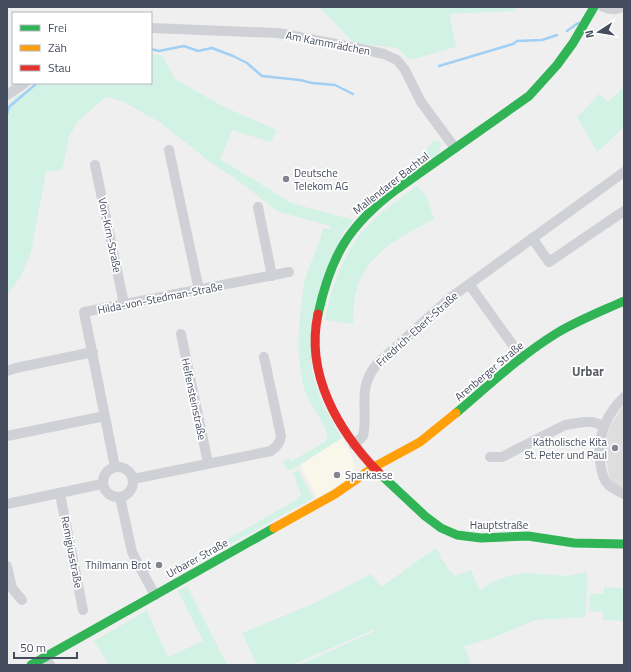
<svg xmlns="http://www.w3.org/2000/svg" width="631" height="672" viewBox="0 0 631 672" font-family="'Titillium Web',sans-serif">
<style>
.commercial{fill:#f8f7ea}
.education{fill:#dfdedf}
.green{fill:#d1f2e5}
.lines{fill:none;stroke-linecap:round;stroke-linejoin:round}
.stream{stroke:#a2cff4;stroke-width:2.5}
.street{stroke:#d0d1d6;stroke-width:10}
.fast{stroke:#30b455;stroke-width:9}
.slow{stroke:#ff9f0a;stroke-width:9}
.jam{stroke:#e5322d;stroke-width:9}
.poi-dot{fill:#808591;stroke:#fff;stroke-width:1.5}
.labels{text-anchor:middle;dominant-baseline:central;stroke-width:3.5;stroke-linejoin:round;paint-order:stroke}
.street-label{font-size:11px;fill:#444c5e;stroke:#fff}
.poi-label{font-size:11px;fill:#444c5e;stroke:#fff;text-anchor:start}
.quarter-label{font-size:13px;font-weight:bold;fill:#5a5c64;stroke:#fff}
</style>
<rect width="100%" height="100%" fill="#f0efef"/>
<path class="commercial" d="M342,438l11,20 2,9 -2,5 -7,8 -29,18 -17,-33z"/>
<path class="education" d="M624,405v84l-12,-6 -3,-7 -4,-22 2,-19 4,-11z"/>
<path class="green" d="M319,7h196l1,4 -67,3 7,33 -46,13 -13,-12 -43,-5z
M151,54l11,1 13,24 47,27 55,24 -6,12 -39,-12 -12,29 71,44 59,16 5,-1 -13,16 -31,134c7,29 16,45 31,70l-51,32 -4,-1 -4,-7 6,-4 3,3 33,-19 3,-5c-4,-18 -19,-31 -24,-49 -7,-27 -6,-51 -3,-79 1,-11 2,-22 5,-33 5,-16 14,-31 17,-48l7,1 1,-3 -52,-14 -43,-33 -26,-17 -49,-39 -39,-22 -16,-4 -28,24 -9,16 -7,33 -16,1 -15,81 -10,24 -14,19v-188l8,-10 26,-14h110z
M624,87v40l-27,25 -20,-35 22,-23 9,8z
M436,140l4,1c4,12 -9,21 -20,19l12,-18z
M417,186l10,12 7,21c-34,18 -70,35 -79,77 -1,9 -2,19 -2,28l-28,-4c6,-31 17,-64 37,-88 15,-18 36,-32 55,-46z
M298,470l15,28 -134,75 -2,-9 28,-12 93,-53 3,-5 -8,-21z
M436,548l5,8 -1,1 14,19 17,-6 9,21 11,-8 14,-6 18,-4 45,3 19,-4 -1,45 -51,3 -43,18 -28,8 7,19h-172l76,-34v-2l-83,36h-35l-15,-32 73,-30 56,-29 10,13z
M187,586l40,79h-118l-15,-24 50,-29 2,-3 22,48 35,-16 -25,-50z
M604,587l20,1v33l-21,-1v-8l-14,-1 1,-17h14z"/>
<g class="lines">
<path class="stream" d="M567,31l11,-8
M151,49l8,2 25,-5 14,5 14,-3 21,8 14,7 15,13 38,4 12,3 23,2 18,9
M439,66l74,-22 4,-3 25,-1 15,-5
M7,114l2,-7 28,-24"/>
<path class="street" d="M603,7c7,3 13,3 19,0
M151,28l127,5 79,15 27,6 13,6 8,10 16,32 34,46
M7,95l18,-12
M169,150l30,140
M95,165l29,139
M258,207l14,69
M532,238l17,24 75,-51
M469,284l53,74
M181,334l27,129
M7,371l9,-3 77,-16
M624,397c-18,18 -27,39 -24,64 1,7 2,15 6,21 4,6 12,9 18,12
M7,436l98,-20
M354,445l9,-9c6,-27 -7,-47 14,-72l73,-66 174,-126
M490,457h12l63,-32 19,-3h9l11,4
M103 482a15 15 0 1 1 30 0a15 15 0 1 1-30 0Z
M115,467l-31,-155 205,-40
M133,479l138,-28c6,-4 9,-8 10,-15l-17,-79
M60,494l23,116
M120,497l12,55 5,10 18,33
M7,504l95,-20
M7,566l5,22 10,12
M45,656l5,9"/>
<path class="fast" d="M318,314c13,-59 31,-89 79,-125l132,-93 28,-31 16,-22 21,-36
M456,413c33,-28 65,-58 101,-80 22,-13 45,-22 67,-32
M379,473l46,43 16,12 16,7 24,3 47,-2 46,7 50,1
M31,665l243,-137"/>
<path class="slow" d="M274,528l61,-34 39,-27 46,-25 36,-29"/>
<path class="jam" d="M318,314c-13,60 20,117 61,159"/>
</g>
<g class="poi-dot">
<circle cx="286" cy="179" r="4"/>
<circle cx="615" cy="448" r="4"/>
<circle cx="337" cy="475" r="4"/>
<circle cx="159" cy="565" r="4"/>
</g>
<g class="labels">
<g class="street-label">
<text transform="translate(328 43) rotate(11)">Am Kammrädchen</text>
<text transform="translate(391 183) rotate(-38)">Mallendarer Bachtal</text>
<text transform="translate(110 235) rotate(78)">Von-Kirn-Straße</text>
<text transform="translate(160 298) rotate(-11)">Hilda-von-Stedman-Straße</text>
<text transform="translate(417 329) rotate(-42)">Friedrich-Ebert-Straße</text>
<text transform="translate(489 371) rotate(-40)">Arenberger Straße</text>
<text transform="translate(194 399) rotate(78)">Helfensteinstraße</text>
<text x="499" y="525">Hauptstraße</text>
<text transform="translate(72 552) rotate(79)">Remigiusstraße</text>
<text transform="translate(197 558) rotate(-29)">Urbarer Straße</text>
</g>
<g class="poi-label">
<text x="294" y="173">Deutsche<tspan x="294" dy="13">Telekom AG</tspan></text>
<text x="607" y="442" text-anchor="end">Katholische Kita<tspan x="607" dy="13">St. Peter und Paul</tspan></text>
<text x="345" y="475">Sparkasse</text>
<text x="151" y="565" text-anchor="end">Thilmann Brot</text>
</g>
<g class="quarter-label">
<text x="588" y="371">Urbar</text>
</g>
</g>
<rect width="631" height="672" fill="none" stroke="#444c5e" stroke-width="16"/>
<rect x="12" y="12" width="140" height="72" fill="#ffffff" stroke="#b4b7bf"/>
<rect x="20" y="25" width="20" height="6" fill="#30b455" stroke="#b4b7bf"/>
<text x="48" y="32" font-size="12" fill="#444c5e">Frei</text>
<rect x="20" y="45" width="20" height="6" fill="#ff9f0a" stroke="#b4b7bf"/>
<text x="48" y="52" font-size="12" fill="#444c5e">Zäh</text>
<rect x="20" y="65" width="20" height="6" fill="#e5322d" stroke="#b4b7bf"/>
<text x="48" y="72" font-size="12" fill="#444c5e">Stau</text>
<g transform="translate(599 32) rotate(258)" stroke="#ffffff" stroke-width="3" paint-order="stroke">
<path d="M0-3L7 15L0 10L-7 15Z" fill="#444c5e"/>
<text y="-6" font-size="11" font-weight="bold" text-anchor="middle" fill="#444c5e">N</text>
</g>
<path d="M14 652v6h63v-6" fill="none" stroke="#444c5e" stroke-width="2"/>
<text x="20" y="652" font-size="12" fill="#444c5e" stroke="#ffffff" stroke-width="3" paint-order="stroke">50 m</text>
</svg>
